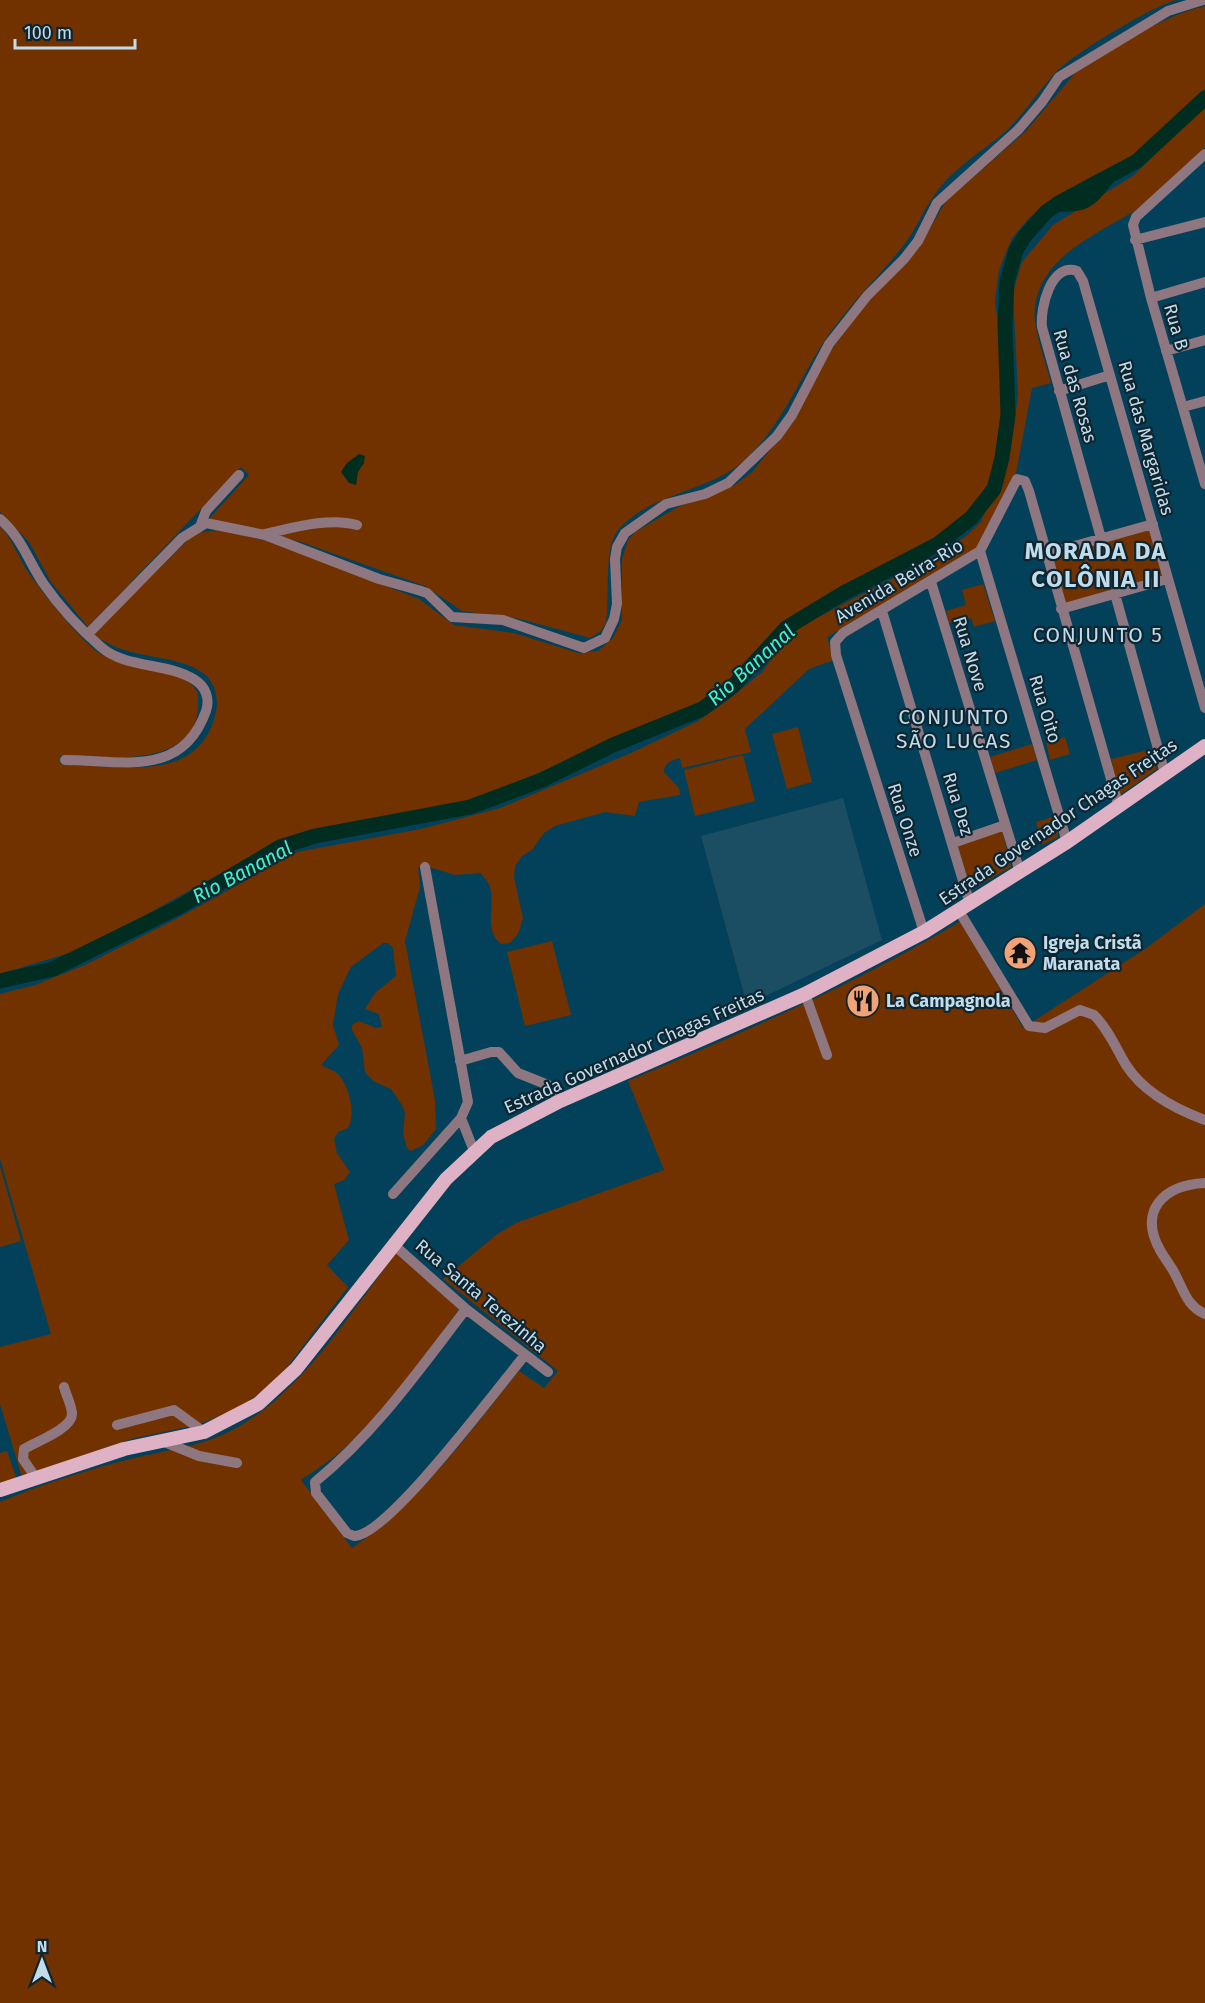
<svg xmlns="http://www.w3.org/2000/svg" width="1205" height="2003" viewBox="0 0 1205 2003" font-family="'Fira Sans',sans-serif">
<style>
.built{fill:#1b4d63}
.green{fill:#723200}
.water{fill:#012d21}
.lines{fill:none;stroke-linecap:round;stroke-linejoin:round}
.river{stroke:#012d21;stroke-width:15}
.minor{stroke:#8e7781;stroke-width:10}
.major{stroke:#dfb1c5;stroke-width:14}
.labels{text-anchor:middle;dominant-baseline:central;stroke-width:4.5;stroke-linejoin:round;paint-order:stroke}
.street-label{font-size:18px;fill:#c1dceb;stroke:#0f2530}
.poi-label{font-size:18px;font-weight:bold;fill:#c1dceb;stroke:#0f2530;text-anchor:start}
.water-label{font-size:20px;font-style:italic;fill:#3ff4c4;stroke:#0f2530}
.quarter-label{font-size:21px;letter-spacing:1.5px;fill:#c1dceb;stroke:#0f2530}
.district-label{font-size:24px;font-weight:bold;letter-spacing:1.5px;fill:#c1dceb;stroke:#0f2530}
</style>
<rect width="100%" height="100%" fill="#024159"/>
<path class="built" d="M843,798l39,142 -135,65 -46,-169z"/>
<path class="green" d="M0,0h1176c-25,7 -103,54 -120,72 -18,19 -31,41 -50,59 -23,20 -53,37 -71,63 -13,18 -21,40 -36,57 -23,28 -49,54 -70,83 -28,40 -44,86 -79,121 -36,38 -97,35 -132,75 -15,18 -8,69 -12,93l-5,8 -11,7 -70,-19 -58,-8 -37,-25 -124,-44 -93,-22 41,-45 -8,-8 -153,160 -37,-45 -22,-40 -29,-30z
M1205,6v83l-57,57 -17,12 -42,20 -38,24 -21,15 -18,21 -13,32 -4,31 8,66 -2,63 -12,52 -18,28 -40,33 -85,43 -59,34 -59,61 -22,20 -28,14 -205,85 -144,27 -48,13 -157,87 -55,26 -69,21v-448c12,13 17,28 26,43 13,20 55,72 73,84 24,15 86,15 98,38 13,79 -88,67 -137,65v8c55,0 136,23 155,-48 4,-14 2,-32 -11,-42 -28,-22 -76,-12 -111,-40l95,-94 10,-7 20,-3 59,13 142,56 35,26 60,8 64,20 20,-2 15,-13 9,-18v-61l6,-19 7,-8 43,-25 57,-22 17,-13 42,-51 37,-71 31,-41 56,-60 28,-48 79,-69 51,-60c42,-26 81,-54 129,-66z
M1205,105v42l-6,7c-17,16 -34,36 -54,50 -40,28 -102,47 -110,102 -3,21 11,56 16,77l-19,5 -16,85 -36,73 -153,91 7,23 -25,9 -61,57 -3,4 6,22 -69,16 -2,-10c-8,2 -16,5 -16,14l15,16 1,7 -41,7 -4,14 -30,-4 -50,14 -11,7 -12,17 -10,6 -7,10 -1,11 9,41 -5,16 -8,9 -9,1c-19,-15 -4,-41 -12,-60 -2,-4 -6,-7 -8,-11l-26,2 -29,-9 -8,1 2,20 -15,54 30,159 1,29 -13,16 -12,6 -4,-3 -4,-14 2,-21 -3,-8 -11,-16 -18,-8 -8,-9 -3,-24 -10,-18v-5l7,-4 17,7 6,-1 -3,-13 -14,-5 10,-16 21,-17 -3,-28 -5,-5h-5l-32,24 -13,27 -5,31 6,20 -18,20c6,3 12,5 17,9 11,11 18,40 10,54l-10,4 -4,7 3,14 13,19 -6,8 -10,4 15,56 -22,25 21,22 -67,88 -15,14 -32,22 -38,14 -65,14 -109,38 -22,-73v-57l51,-13 -51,-175v-165l35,-9 50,-20 93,-47 119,-66 124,-23 79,-21 131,-55 67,-32 30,-21 34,-28 23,-32 18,-15 131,-68 31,-20 15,-14 23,-49 11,-48 4,-32 -5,-102 9,-30 31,-37 80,-49z
M1149,528l14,48 -99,30 -12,-49z
M983,584l12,37 -21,6 -3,-9 -22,5 -3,-12 20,-6 -4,-15z
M798,727l14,55 -25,7 -15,-55z
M1065,737l5,17 -20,6 -4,-17z
M1032,744l5,16 -42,13 -5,-16z
M1152,749l5,20 -37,26 -9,-36z
M743,755l12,46 -60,15 -11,-46z
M1056,816l2,21 -16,8 -6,-23z
M1002,829l9,38 -40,23 -14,-46z
M1205,904v1099h-1205v-501c44,-19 88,-32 134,-44 29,-7 61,-11 88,-23 74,-32 127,-121 175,-183l63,56c-35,46 -69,97 -111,136 -15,14 -32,25 -48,36l51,68c69,-47 115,-113 167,-177l25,17 14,-17 -115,-92 53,-44 20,-12 148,-53 -36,-89c114,-48 226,-96 333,-160l62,107 122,-79z
M552,941l19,74 -46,11 -18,-74z
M0,1166l21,75 -21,6z
M7,1451l10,29 -17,5v-32z"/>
<path class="water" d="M359,454l6,2 -1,7 -6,9 -2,13 -7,-2 -8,-11 6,-9z"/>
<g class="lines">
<path class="river" d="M1057,204c31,2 33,-5 51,-27
M0,981l53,-12 126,-62 101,-60 35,-11 155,-29 72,-27 71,-35 89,-36 31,-23 53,-58 56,-34 96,-50 33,-26 23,-29 8,-31 6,-43 -3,-90 2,-43 9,-32 9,-14 21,-24 16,-11 75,-40 68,-63"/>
<path class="minor" d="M1205,154l-69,63 -3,8 18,73 54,186
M1135,240l70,-18
M1151,298l54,-16
M1166,351l39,-11
M1059,391l51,-16
M1183,407l22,-6
M0,519c21,18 28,41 43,64 16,23 37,46 58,64 25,22 66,15 94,33 11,7 15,19 11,31 -24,68 -85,49 -141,49
M201,524l5,-13 33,-36
M265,534c27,-6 64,-17 92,-9
M1101,538l-59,-211c-2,-19 9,-65 35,-56l6,10 122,427
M980,551l87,291
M1046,554l107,-30
M931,582l89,290
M1115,594l50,180
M1061,609l106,-30
M882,611l88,293
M88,634l94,-96 24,-15 59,12 114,44 39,11 9,3 25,24 51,3 81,28 21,-10 9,-19 3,-15 -2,-45 2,-12 8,-14 41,-29 39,-10 23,-11 49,-47 15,-21 37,-71 38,-48 37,-37 14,-18 19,-38 81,-73 24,-28 17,-25 109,-66 35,-11
M953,843l52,-18
M959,911l70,115 16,2 35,-18 14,5c14,14 22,33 32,50 18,28 49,44 79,55
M924,932l-88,-277 -1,-13 8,-9 137,-82 37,-72 8,2 4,10 90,316
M805,994l22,61
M460,1061l31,-9h8l19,21 30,12 12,16
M461,1118l13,33
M1205,1183c-41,2 -67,27 -45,67 5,9 11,16 15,24 9,17 12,32 30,40
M393,1194l68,-76 7,-16 -43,-235
M394,1245l72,64 82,63
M466,1309c-47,61 -91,124 -151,173l1,11 31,40 7,3c33,1 145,-150 171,-181
M117,1425l57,-15 30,22
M162,1441l37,15 38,7
M36,1478l-13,-19 1,-10c11,-7 48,-20 48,-35 0,-8 -6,-19 -8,-27"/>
<path class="major" d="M0,1490l124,-41 80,-17 54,-28 38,-35 150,-190 45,-42 69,-36 245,-107 119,-62 143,-90 138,-96"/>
</g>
<defs>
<symbol id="temple-disc" viewBox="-11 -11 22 22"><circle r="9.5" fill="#efa377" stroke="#0f2530"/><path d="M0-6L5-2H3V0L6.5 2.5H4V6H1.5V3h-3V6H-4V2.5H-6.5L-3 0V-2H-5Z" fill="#111"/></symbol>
<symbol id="restaurant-disc" viewBox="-11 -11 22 22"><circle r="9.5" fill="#efa377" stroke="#0f2530"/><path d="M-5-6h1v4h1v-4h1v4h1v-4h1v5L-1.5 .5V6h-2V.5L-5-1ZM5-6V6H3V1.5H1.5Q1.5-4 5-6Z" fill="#111"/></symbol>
</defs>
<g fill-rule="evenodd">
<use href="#temple-disc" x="1001" y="934" width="38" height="38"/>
<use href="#restaurant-disc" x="844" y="982" width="38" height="38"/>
</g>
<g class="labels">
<g class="street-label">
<text transform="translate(1176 327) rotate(74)">Rua B</text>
<text transform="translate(1075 386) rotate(74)">Rua das Rosas</text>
<text transform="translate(1146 438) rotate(74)">Rua das Margaridas</text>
<text transform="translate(899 581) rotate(-31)">Avenida Beira-Rio</text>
<text transform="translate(970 654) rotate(73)">Rua Nove</text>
<text transform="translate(1045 709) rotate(73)">Rua Oito</text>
<text transform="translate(958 804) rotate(73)">Rua Dez</text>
<text transform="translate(905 820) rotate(72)">Rua Onze</text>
<text transform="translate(1058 822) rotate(-34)">Estrada Governador Chagas Freitas</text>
<text transform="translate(634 1051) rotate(-24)">Estrada Governador Chagas Freitas</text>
<text transform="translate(481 1296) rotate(40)">Rua Santa Terezinha</text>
</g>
<g class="poi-label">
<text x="1043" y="943">Igreja Cristã<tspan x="1043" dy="21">Maranata</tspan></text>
<text x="886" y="1001">La Campagnola</text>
</g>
<g class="water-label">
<text transform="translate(751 665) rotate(-42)">Rio Bananal</text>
<text transform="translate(242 872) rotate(-28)">Rio Bananal</text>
</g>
<g class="quarter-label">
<text x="1098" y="635">CONJUNTO 5</text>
<text x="954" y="717">CONJUNTO<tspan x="954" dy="24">SÃO LUCAS</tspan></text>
</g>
<g class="district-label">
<text x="1096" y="551">MORADA DA<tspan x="1096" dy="28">COLÔNIA II</tspan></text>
</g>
</g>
<g transform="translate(42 1961)" stroke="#0f2530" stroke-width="4.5" paint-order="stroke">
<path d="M0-4.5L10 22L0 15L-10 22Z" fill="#c1dceb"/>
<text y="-9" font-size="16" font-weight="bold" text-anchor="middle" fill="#c1dceb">N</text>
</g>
<path d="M15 39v9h120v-9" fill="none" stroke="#c1dceb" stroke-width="3"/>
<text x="24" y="39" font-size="18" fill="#c1dceb" stroke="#0f2530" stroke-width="4.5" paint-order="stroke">100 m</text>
</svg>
